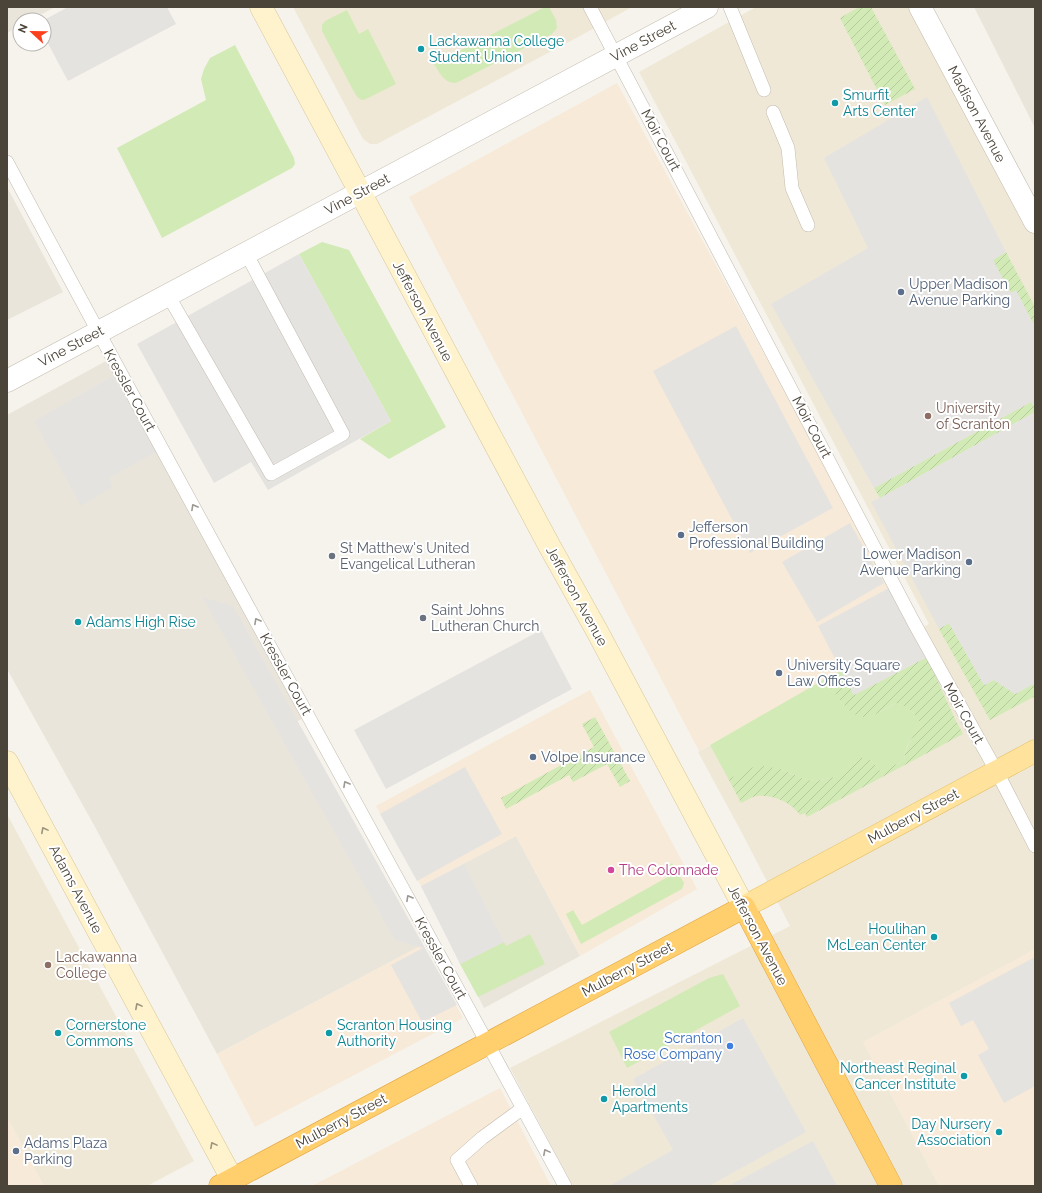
<svg xmlns="http://www.w3.org/2000/svg" width="1042" height="1193" viewBox="0 0 1042 1193" font-family="Raleway,sans-serif">
<style>
.residential{fill:#eae5da}
.commercial{fill:#f7ead8}
.education{fill:#efe8d6}
.grass{fill:#d2eab5}
.garden{fill:url(#garden-furrows)}
.parking{fill:#e5e3e0}
.lines{fill:none;stroke-linecap:round;stroke-linejoin:round}
.lane-casing{stroke:#c2bbae;stroke-width:14}
.street-casing{stroke:#c2bbae;stroke-width:23}
.secondary-casing{stroke:#d6c79b;stroke-width:23}
.primary-casing{stroke:#e6c16a;stroke-width:23}
.highway-casing{stroke:#e0a43c;stroke-width:23}
.lane{stroke:#fff;stroke-width:13}
.street{stroke:#fff;stroke-width:22}
.secondary{stroke:#fff3cd;stroke-width:22}
.primary{stroke:#ffe39c;stroke-width:22}
.highway{stroke:#ffcf6e;stroke-width:22}
.oneway{stroke:#9c9892}
.oneway2{stroke:#9c937c}
.culture-dot{fill:#0f9aa8;stroke:#fff;stroke-width:1.5}
.service-dot{fill:#5c6f8a;stroke:#fff;stroke-width:1.5}
.education-dot{fill:#8d6e63;stroke:#fff;stroke-width:1.5}
.worship-dot{fill:#6b7280;stroke:#fff;stroke-width:1.5}
.hotel-dot{fill:#d1479c;stroke:#fff;stroke-width:1.5}
.shop-dot{fill:#3f7fe0;stroke:#fff;stroke-width:1.5}
.labels{text-anchor:middle;dominant-baseline:central;stroke-width:4;stroke-linejoin:round;paint-order:stroke}
.culture-label{font-size:14px;fill:#0d838f;stroke:#fff;text-anchor:start}
.street-label{font-size:14px;fill:#4b4439;stroke:#fff}
.service-label{font-size:14px;fill:#4e5e75;stroke:#fff;text-anchor:start}
.education-label{font-size:14px;fill:#785e54;stroke:#fff;text-anchor:start}
.worship-label{font-size:14px;fill:#5b616d;stroke:#fff;text-anchor:start}
.hotel-label{font-size:14px;fill:#b23c85;stroke:#fff;text-anchor:start}
.shop-label{font-size:14px;fill:#366cbe;stroke:#fff;text-anchor:end}
</style>
<defs>
<pattern id="garden-furrows" width="10" height="10" patternUnits="userSpaceOnUse"><rect width="10" height="10" fill="#d2eab5"/><path d="M-1 1l2-2M0 10L10 0M9 11l2-2" fill="none" stroke="#b6ca9c"/></pattern>
</defs>
<rect width="100%" height="100%" fill="#f6f3ec"/>
<path class="residential" d="M7,7h48l-24,13h-11v6l-13,7z
M974,7h61v121z
M7,187l56,105 -56,28z
M106,361l196,358 -6,3 126,223 -205,109 -122,-227 -88,-158v-254z
M516,836l64,120 -96,52 -63,-122z"/>
<path class="commercial" d="M617,83l297,547 -215,121 -290,-554z
M590,690l107,199 -117,67 -64,-120 -95,50 -45,-80z
M422,945l41,73 -208,109 -38,-73z
M1035,949v237h-96l-76,-144z
M500,1088l51,98h-239z
M7,1117l37,69h-37z"/>
<path class="education" d="M293,7h339l-52,29 -203,108h-7l-7,-5z
M756,7h174l105,201v741l-172,93 76,144h-366l-63,-118 280,-142 -48,-93 -44,-81 231,-128 -290,-552z
M7,814l187,347 -47,25h-103l-37,-69z"/>
<path class="grass" d="M545,7h4l7,13 1,8 -5,6 -96,49c-11,1 -17,-11 -22,-19z
M347,10l12,24 9,-5 28,55 -32,16c-6,0 -8,-5 -11,-10l-31,-59v-6l3,-4z
M235,45l59,113 1,6 -3,4 -130,70 -45,-90 89,-48 -5,-21 3,-10 6,-11z
M322,242l27,8 97,177 -57,32 -29,-20 31,-18 -92,-167z
M825,679l19,27 36,6 16,-9c13,5 19,10 25,22 -9,12 -16,20 -17,35l-23,12c-6,-6 -11,-16 -20,-14l-27,19 -19,4 -8,-1 -27,-11 -31,-1 -20,12 -19,-35z
M672,863l12,20 -2,6 -101,55 -15,-30 7,-4 9,15 91,-51 -4,-9z
M530,934l15,30 -67,33 -18,-33 44,-22 2,4z
M723,974l17,32 -113,62 -18,-36 100,-54z"/>
<path class="garden" d="M859,7h12l44,82 -30,16 -45,-87z
M1006,252l29,55v20l-19,-36 -5,2 -19,-33z
M1031,402l4,6v4l-155,86 -6,-10z
M949,623l35,62 10,-5 21,14 20,-11v13l-45,24 -51,-91z
M927,657l28,62 8,15 -156,83 -2,-4 -5,2c-9,-13 -28,-21 -44,-19 -5,1 -10,5 -15,7l-12,-23 2,-2 18,-10 15,-2 16,3 27,11 9,1 18,-4 27,-19c9,-2 14,8 20,14l23,-12c2,-15 8,-23 17,-35 -6,-12 -12,-17 -25,-22 -9,4 -16,10 -25,13 -21,7 -36,-24 -46,-37l16,-8 13,24z
M595,717l35,64 -10,6 -13,-23 -34,18 -4,-7 -63,34 -5,-11 93,-51 -12,-23z"/>
<path class="parking" d="M68,7h99l9,17 -108,57 -24,-45v-16z
M927,97l79,155 -13,8 18,33 5,-3 19,37v81l-4,-6 -157,86 -103,-184 97,-56 -44,-90z
M299,254l92,167 -123,69 -17,-28 -37,21 -77,-139z
M736,326l97,182 -83,45 -97,-182z
M113,376l43,76 -47,26 4,9 -32,19 -47,-85z
M1035,412v271l-20,11 -21,-14 -10,5 -35,-62 -10,6 -68,-127 9,-4z
M850,523l34,60 -67,39 -35,-60z
M889,588l38,69 -73,38 -36,-69z
M202,597l31,9 224,399 -35,17 -31,-57 32,-17 -28,-8z
M541,630l31,59 -186,100 -32,-59z
M465,767l37,67 -85,47 -37,-67z
M464,864l40,78 -44,22 -39,-78z
M1035,957v129l-31,17 -26,-48 11,-6 -16,-29 -12,6 -12,-23z
M743,1018l63,114 -97,54h-100l64,-36 -40,-71z
M813,1141l24,45h-109z"/>
<g class="lines">
<defs>
<path id="lane" d="M590,7l323,614 84,151 38,74
M730,7l34,83
M773,112l15,36 4,40 16,37
M7,162c183,343 373,682 558,1024
M168,295l103,179 72,-40 -97,-181
M471,1186l-14,-26 25,-22 41,-30"/>
<path id="street" d="M920,7l115,215
M7,381l700,-374"/>
<path id="secondary" d="M261,7l289,540 47,84 147,276
M7,762l225,417"/>
<path id="primary" d="M744,907l291,-156"/>
<path id="highway" d="M220,1186l524,-279 147,279"/>
</defs>
<use href="#lane" class="lane-casing"/>
<use href="#street" class="street-casing"/>
<use href="#secondary" class="secondary-casing"/>
<use href="#primary" class="primary-casing"/>
<use href="#highway" class="highway-casing"/>
<use href="#lane" class="lane"/>
<use href="#street" class="street"/>
<use href="#secondary" class="secondary"/>
<use href="#primary" class="primary"/>
<use href="#highway" class="highway"/>
</g>
<defs><path id="oneway-chevron" d="M-2-3.5L2.5 0L-2 3.5" fill="none" stroke-width="1.6" stroke-linecap="round" stroke-linejoin="round"/></defs>
<g class="oneway">
<use href="#oneway-chevron" transform="translate(194 507) rotate(-119)"/>
<use href="#oneway-chevron" transform="translate(257 621) rotate(-119)"/>
<use href="#oneway-chevron" transform="translate(346 784) rotate(-119)"/>
<use href="#oneway-chevron" transform="translate(409 898) rotate(-119)"/>
<use href="#oneway-chevron" transform="translate(546 1152) rotate(-118)"/>
</g>
<g class="oneway2">
<use href="#oneway-chevron" transform="translate(44 830) rotate(-118)"/>
<use href="#oneway-chevron" transform="translate(138 1006) rotate(-118)"/>
<use href="#oneway-chevron" transform="translate(213 1145) rotate(-118)"/>
</g>
<g class="culture-dot">
<circle cx="421" cy="49" r="4"/>
<circle cx="835" cy="103" r="4"/>
<circle cx="78" cy="622" r="4"/>
<circle cx="934" cy="937" r="4"/>
<circle cx="58" cy="1033" r="4"/>
<circle cx="329" cy="1033" r="4"/>
<circle cx="964" cy="1076" r="4"/>
<circle cx="604" cy="1099" r="4"/>
<circle cx="999" cy="1132" r="4"/>
</g>
<g class="service-dot">
<circle cx="901" cy="292" r="4"/>
<circle cx="681" cy="535" r="4"/>
<circle cx="969" cy="562" r="4"/>
<circle cx="779" cy="673" r="4"/>
<circle cx="533" cy="757" r="4"/>
<circle cx="16" cy="1151" r="4"/>
</g>
<g class="education-dot">
<circle cx="928" cy="416" r="4"/>
<circle cx="48" cy="965" r="4"/>
</g>
<g class="worship-dot">
<circle cx="332" cy="556" r="4"/>
<circle cx="423" cy="618" r="4"/>
</g>
<circle class="hotel-dot" cx="611" cy="870" r="4"/>
<circle class="shop-dot" cx="730" cy="1046" r="4"/>
<g class="labels">
<g class="culture-label">
<text x="429" y="41">Lackawanna College<tspan x="429" dy="16">Student Union</tspan></text>
<text x="843" y="95">Smurfit<tspan x="843" dy="16">Arts Center</tspan></text>
<text x="86" y="622">Adams High Rise</text>
<text x="926" y="929" text-anchor="end">Houlihan<tspan x="926" dy="16">McLean Center</tspan></text>
<text x="66" y="1025">Cornerstone<tspan x="66" dy="16">Commons</tspan></text>
<text x="337" y="1025">Scranton Housing<tspan x="337" dy="16">Authority</tspan></text>
<text x="956" y="1068" text-anchor="end">Northeast Reginal<tspan x="956" dy="16">Cancer Institute</tspan></text>
<text x="612" y="1091">Herold<tspan x="612" dy="16">Apartments</tspan></text>
<text x="991" y="1124" text-anchor="end">Day Nursery<tspan x="991" dy="16">Association</tspan></text>
</g>
<g class="street-label">
<text transform="translate(643 41) rotate(-28)">Vine Street</text>
<text transform="translate(977 114) rotate(62)">Madison Avenue</text>
<text transform="translate(661 140) rotate(62)">Moir Court</text>
<text transform="translate(357 194) rotate(-28)">Vine Street</text>
<text transform="translate(423 311) rotate(62)">Jefferson Avenue</text>
<text transform="translate(71 346) rotate(-28)">Vine Street</text>
<text transform="translate(130 390) rotate(61)">Kressler Court</text>
<text transform="translate(812 427) rotate(62)">Moir Court</text>
<text transform="translate(577 596) rotate(61)">Jefferson Avenue</text>
<text transform="translate(286 674) rotate(61)">Kressler Court</text>
<text transform="translate(964 713) rotate(61)">Moir Court</text>
<text transform="translate(913 816) rotate(-28)">Mulberry Street</text>
<text transform="translate(76 889) rotate(62)">Adams Avenue</text>
<text transform="translate(758 935) rotate(62)">Jefferson Avenue</text>
<text transform="translate(441 958) rotate(61)">Kressler Court</text>
<text transform="translate(627 969) rotate(-28)">Mulberry Street</text>
<text transform="translate(341 1121) rotate(-28)">Mulberry Street</text>
</g>
<g class="service-label">
<text x="909" y="284">Upper Madison<tspan x="909" dy="16">Avenue Parking</tspan></text>
<text x="689" y="527">Jefferson<tspan x="689" dy="16">Professional Building</tspan></text>
<text x="961" y="554" text-anchor="end">Lower Madison<tspan x="961" dy="16">Avenue Parking</tspan></text>
<text x="787" y="665">University Square<tspan x="787" dy="16">Law Offices</tspan></text>
<text x="541" y="757">Volpe Insurance</text>
<text x="24" y="1143">Adams Plaza<tspan x="24" dy="16">Parking</tspan></text>
</g>
<g class="education-label">
<text x="936" y="408">University<tspan x="936" dy="16">of Scranton</tspan></text>
<text x="56" y="957">Lackawanna<tspan x="56" dy="16">College</tspan></text>
</g>
<g class="worship-label">
<text x="340" y="548">St Matthew's United<tspan x="340" dy="16">Evangelical Lutheran</tspan></text>
<text x="431" y="610">Saint Johns<tspan x="431" dy="16">Lutheran Church</tspan></text>
</g>
<g class="hotel-label">
<text x="619" y="870">The Colonnade</text>
</g>
<g class="shop-label">
<text x="722" y="1038">Scranton<tspan x="722" dy="16">Rose Company</tspan></text>
</g>
</g>
<rect width="1042" height="1193" fill="none" stroke="#4b4439" stroke-width="16"/>
<g transform="translate(32 32) rotate(292)"><circle r="19" fill="#ffffff" stroke="#b7b4b0"/>
<path d="M0-3L7 15L0 10L-7 15Z" fill="#fc3f1d"/>
<text y="-6" font-size="11" font-weight="bold" text-anchor="middle" fill="#4b4439">N</text>
</g>
</svg>
